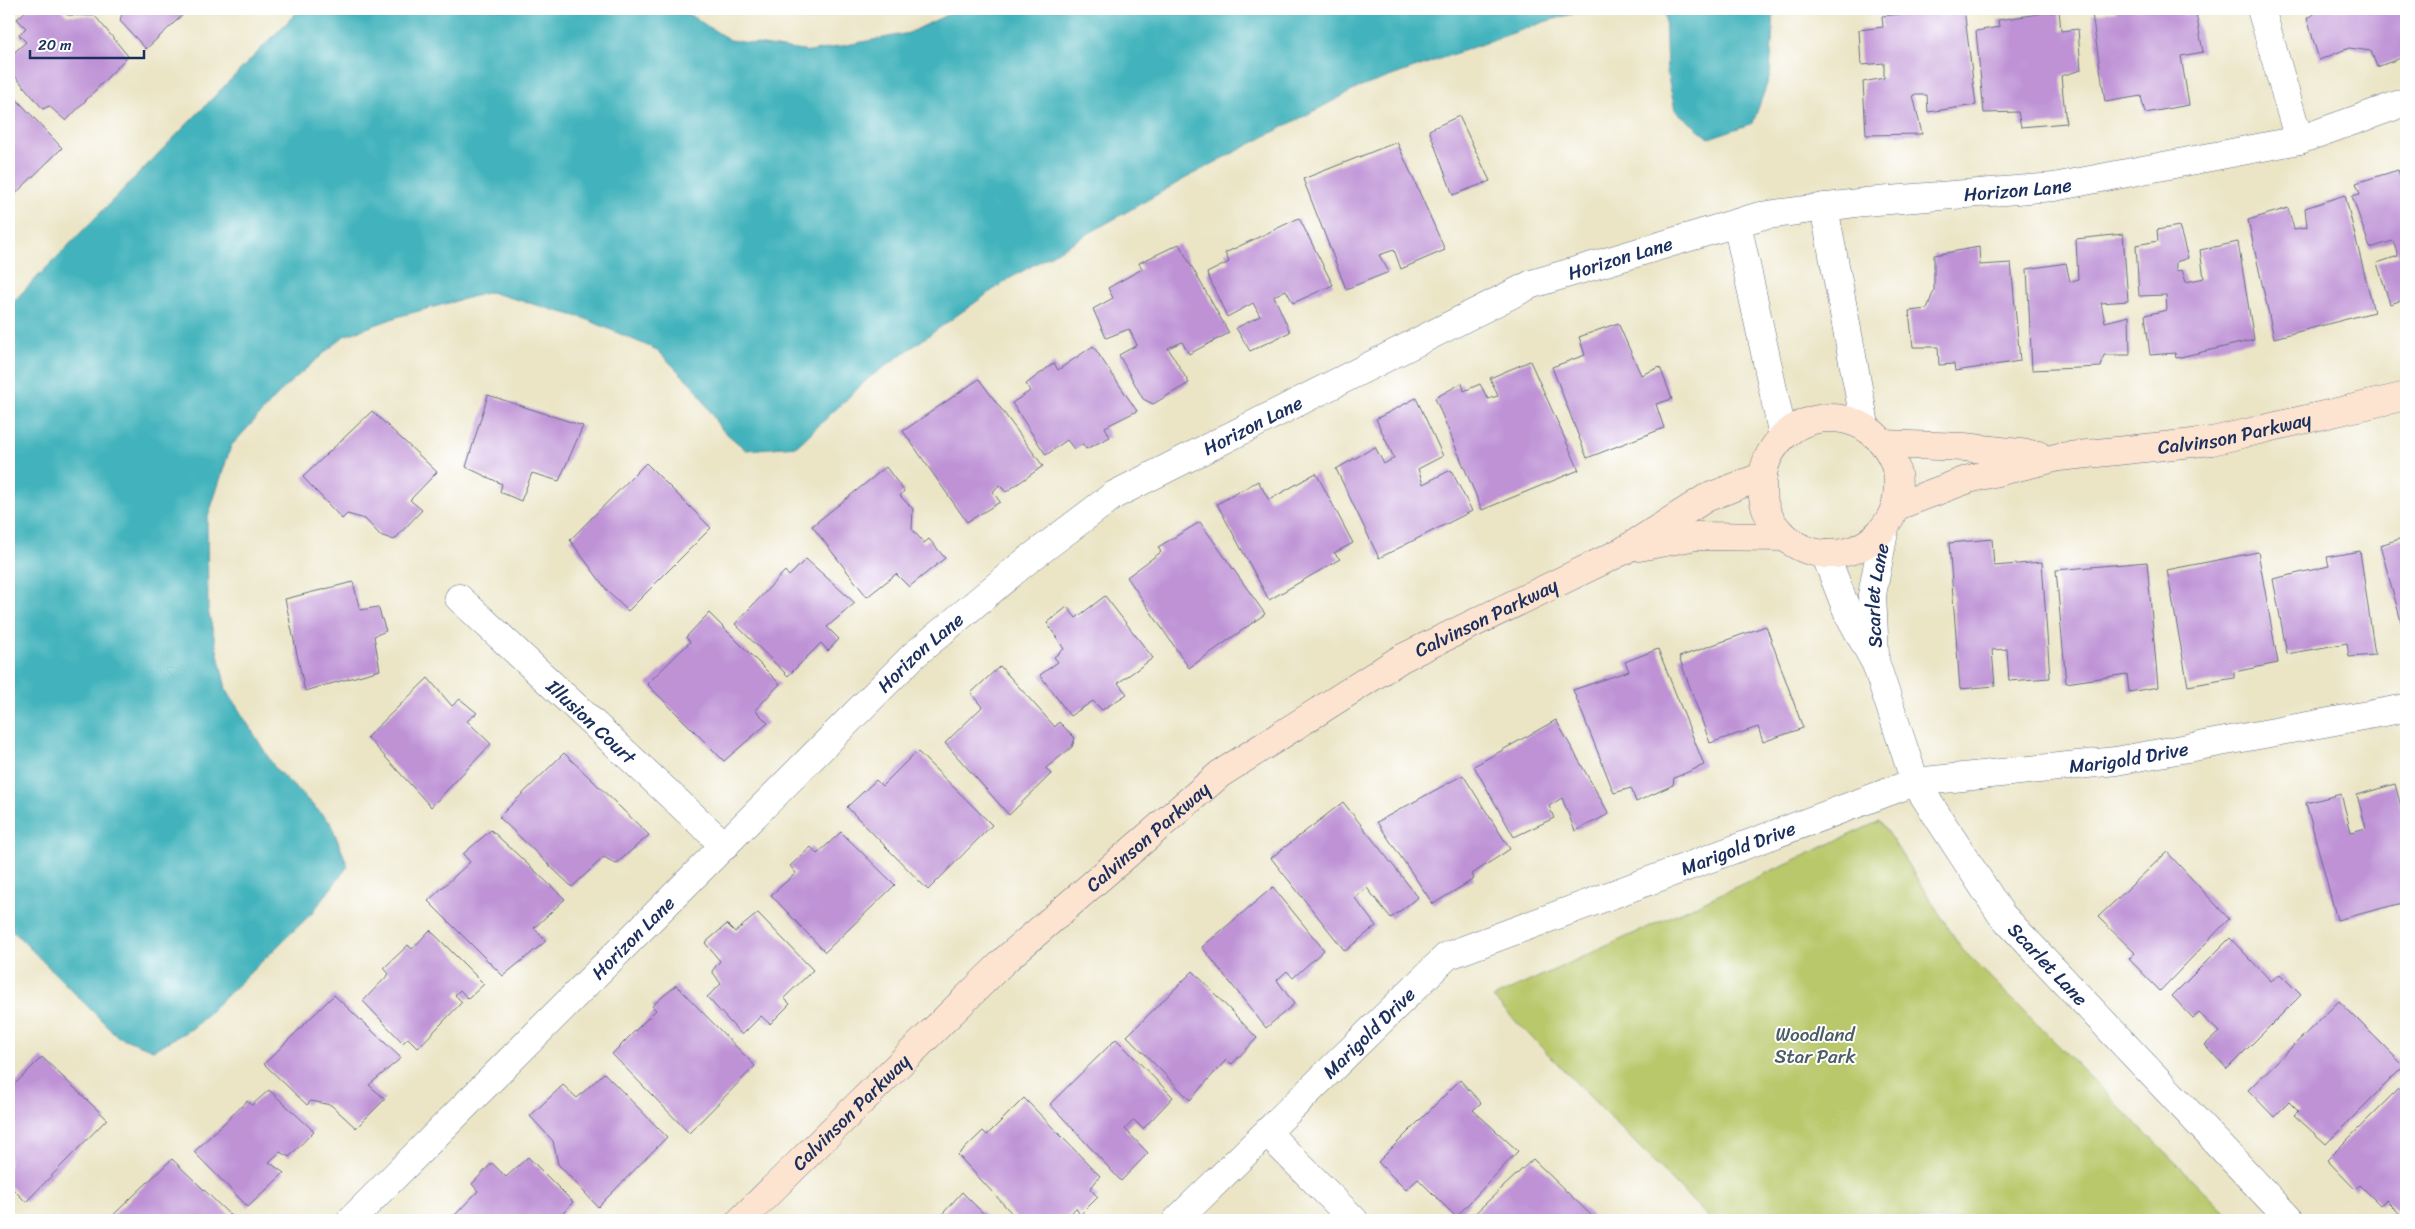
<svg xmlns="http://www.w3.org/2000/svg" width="2415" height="1229" viewBox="0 0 2415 1229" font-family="Sriracha,sans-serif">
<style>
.green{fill:#b9c86a;stroke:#6a7c64}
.water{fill:#43b3bc;stroke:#2f718d}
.building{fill:#be92d5}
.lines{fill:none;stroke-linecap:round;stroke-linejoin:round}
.street-casing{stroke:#646f82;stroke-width:29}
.secondary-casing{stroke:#646f82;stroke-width:29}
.street{stroke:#fff;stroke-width:28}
.secondary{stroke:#fde4d1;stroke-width:28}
.labels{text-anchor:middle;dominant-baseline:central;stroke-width:4;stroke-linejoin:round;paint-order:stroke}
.street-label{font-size:19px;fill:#1b2f5e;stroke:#fff}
.park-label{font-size:19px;fill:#4a5d62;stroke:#fff}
</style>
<rect width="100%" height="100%" fill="#fff"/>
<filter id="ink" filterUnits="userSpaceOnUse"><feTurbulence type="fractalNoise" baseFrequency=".02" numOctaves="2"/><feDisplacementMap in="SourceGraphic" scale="10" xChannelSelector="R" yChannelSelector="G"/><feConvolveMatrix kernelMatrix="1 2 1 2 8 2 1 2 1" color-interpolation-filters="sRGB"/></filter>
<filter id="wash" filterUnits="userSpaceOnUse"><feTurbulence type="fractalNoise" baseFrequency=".0096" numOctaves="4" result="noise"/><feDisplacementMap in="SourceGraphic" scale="20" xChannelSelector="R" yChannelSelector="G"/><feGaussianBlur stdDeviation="1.12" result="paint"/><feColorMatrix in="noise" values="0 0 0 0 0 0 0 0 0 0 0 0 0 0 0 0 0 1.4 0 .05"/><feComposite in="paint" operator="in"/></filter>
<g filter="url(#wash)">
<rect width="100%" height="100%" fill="#ebe5c6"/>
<path class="green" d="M1880,821l82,128 271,271h-522l-218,-222z"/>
<path class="water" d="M300,9h380l50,31 80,12 99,-19 50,-24h631l-46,13 -186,66 -165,86 -186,106 -137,97 -73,69 -51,4 -26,-22 -23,-38 -40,-40 -71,-31 -96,-27 -90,24 -56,20 -59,51 -54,59 -24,74 1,90 18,79 49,79 55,54 18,44 -36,47 -119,115 -40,22 -36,-14 -108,-109v-621z
M1665,9h109l-4,66 -17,48 -44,15 -34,-28 -8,-37z"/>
<g id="blocks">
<path class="building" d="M28,9h33l6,6 28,1 33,40 -62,65 -17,-15 -6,3 -34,-40v-12l17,-15 -7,-7 7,-7 -9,-9z
M118,9h71l-43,40 -26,-28 2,-8z
M1944,9h20l12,96 -48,7 -1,-17h-14l9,39 -56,1 -3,-53 21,-4v-15l-23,2 -2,-35 24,-3 -1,-11z
M2116,9h65l1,6 14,-2 7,39 -22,4 8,49 -44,8 -4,-17 -36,6 -13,-88 24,-3z
M2314,9h92v47l-29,11 -6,-16 -22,-3 -30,12 -12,-42 8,-5z
M2059,11l2,20 17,-2 3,41 -20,6 5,47 -45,4 -3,-15 -34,1 -8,-82 23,-4 -1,-7z
M9,91l53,57 -53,52z
M1459,116l31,65 -37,14 -24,-65z
M1397,142l48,108 -44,19 -7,-19 -15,5 10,17 -43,17 -43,-110z
M2398,170l8,22v107l-16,5 -13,-41 21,-7 -5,-15 -23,7 -18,-52 8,-2 -4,-11z
M2345,195l29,117 -100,26 -26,-118 40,-12 6,21 13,-2 -2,-19z
M1299,218l34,67 -40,18 -7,-13 -12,6 16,36 -40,19 -14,-23 24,-12 -7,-13 -26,14 -20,-44 22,-11 -4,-9z
M2179,226l9,32 -12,4v9l6,-1 4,12 18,-4 -4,-28 38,-8 16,98 -78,18 -1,-5 -25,2 -5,-40 22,-5 -1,-15 -27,1 -3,-51 22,-4 -1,-11z
M2123,234l5,67 -27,2 4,19 24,-6 1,39h-26l-3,12 -69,3 -5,-101 39,-6 4,19 8,-3 -2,-40z
M1179,244l50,89 -40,21 -7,-12 -14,6 21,35 -36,21 -10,-5 -24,-44 18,-10 -8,-16 -23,9 -13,-29 20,-11 -5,-10 34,-19 -3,-6z
M1979,247l1,18 31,-2 9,98 -65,10 -1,-7 -15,1 -1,-18h-25l-4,-36 18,-2 7,-19v-35z
M1618,323l23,52 19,-8 12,32 -16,5 8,24 -77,30 -35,-91 33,-12 -6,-18z
M1093,346l44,65 -32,16 5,10 -24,12 -3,-5 -9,5 -7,-9 -21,15 -34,-52 18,-12 -4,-7 28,-21 4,7z
M1530,361l49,109 -97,40 -47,-112 27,-15 2,8 16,-7 8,15 10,-3 -8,-18z
M979,379l64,87 -37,26 -7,-7 -6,7 7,10 -33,20 -64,-91z
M488,395l95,31 -24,55 -27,-8 -11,28 -21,-9 2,-8 -36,-17z
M1416,398l27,58 -25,13 5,15 28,-14 21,41 -93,47 -43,-89 39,-22 9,17 10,-6 -18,-39z
M372,411l65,61 -27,28 12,10 -28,30 -14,-5 -15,-16 -18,-5 -5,5 -39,-42z
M646,463l65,65 -83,83 -19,-18 -39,-53z
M886,467l18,24 -4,5 13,13 -1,20 12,14 5,-4 16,19 -36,29 -13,-13 -29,23 -55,-71z
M1316,473l37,70 -19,10 6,6 -71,41 -52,-96 41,-23 11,19z
M1200,522l65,92 -76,54 -62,-91 34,-25 -3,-5z
M2406,537v85l-4,3 -22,-80z
M1992,539l2,27 48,-4 8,116 -41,3 -2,-32 -15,1 3,36 -35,3 -11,-146z
M2360,551l15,104 -26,2 -2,-14 -60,11 -14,-75 56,-13 -2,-9z
M2258,552l20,111 -44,9v6l-46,8 -21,-116z
M806,559l49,44 -28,24 12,12 -11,12 -7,-8 -33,33 -53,-52 50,-53 4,5z
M2147,562l11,125 -29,5 -2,-18 -61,9 -10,-113z
M353,582l7,28 18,-3 8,24 -12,5 6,34 -75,21 -20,-92z
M1105,596l48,62 -35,25 9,11 -25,16 -9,-9 -23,15 -30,-41 18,-13 -4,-5 10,-8 -17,-26 20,-16 9,11z
M709,613l71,71 -25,26 13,13 -44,38 -77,-77 43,-42 -4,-5z
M1766,626l37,102 -40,14 -5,-15 -48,16 -31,-86z
M1658,649l46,116 -30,13 -1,7 -37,17 -5,-14 -17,5 -41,-103 56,-19 -4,-9z
M1000,666l55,61 4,-5 16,16 -3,9 -26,21 5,6 -42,41 -64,-72 37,-36 -11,-14z
M428,678l24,28 8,-7 17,14 -10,8 24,23 -60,63 -64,-70z
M1556,720l53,94 -34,17 -13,-33 -13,8 5,12 -40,19 -40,-71z
M917,751l75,74 -64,65 -81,-83 29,-27 6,6z
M564,753l85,82 -33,29 -12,-7 -32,30 -73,-70z
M1463,775l47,74 -38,25 2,5 -41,25 -56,-82z
M2395,784l11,41v77l-69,18 -31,-117 35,-9 10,38 15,-4 -9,-33z
M1343,802l75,95 -27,21 -24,-30 -12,10 21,28 -31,25 -74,-93z
M491,830l74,69 -31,29 12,13 -43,35 -75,-75 42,-39 -7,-8z
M841,832l54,53 -70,67 -54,-57 25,-22 -6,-7 21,-19 6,7z
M2167,852l62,67 -69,72 -31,-32 6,-6 -37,-36z
M1273,887l51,63 -31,28 -6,-7 -10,9 17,24 -28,24 -64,-81z
M758,913l55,57 -29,28 6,6 -20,20 -9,-8 -19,19 -35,-38 14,-13 -9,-13 8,-10 -15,-18 22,-19 8,8z
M430,930l54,54 -16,15 -8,-9 -5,5 7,7 -44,46 -10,-10 -5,5 -40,-42 26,-27 -5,-6 24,-23 4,4z
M2230,938l41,43 9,-7 21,21 -74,74 -22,-24 14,-13 -20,-19 -6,5 -21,-22z
M1193,971l64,67 -25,26 -6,-4 -36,40 -63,-64z
M676,985l79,81 -66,67 -77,-79 44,-44 -4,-4z
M334,995l67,63 -32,27 16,14 -29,29 -25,-23 -20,-4 -4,4 -43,-41z
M2339,1001l65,65 -78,78 -32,-29 4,-4 -9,-9 -15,15 -26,-27z
M1116,1039l57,58 -30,32 -9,-9 -9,9 23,24 -27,28 -71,-77z
M9,1051l5,5 -5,6z
M42,1057l65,62 -81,83 -17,-17v-95z
M604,1073l63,64 -69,70 -40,-43 -5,-23 -23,-25 33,-31 14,13z
M1460,1080l21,23 -8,7 45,41 -62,66 -38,-38 -12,11 -28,-28z
M2398,1089l8,8v116l-3,4 -17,-17 -6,5 -20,-20 -5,4 -28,-29z
M269,1090l45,41 -25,26 -9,-5 -11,10 15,11 -36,34 -54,-55 53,-51 5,4z
M1024,1098l76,78 -10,13 8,8 -18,18 -4,-7 -12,12h-46l-60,-65 25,-24 4,4z
M528,1157l45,45 -16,18h-103l-2,-2 26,-27 -6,-7 20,-21 14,14z
M172,1159l61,59 -2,2h-123z
M1533,1159l63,61h-124l-2,-2z
M962,1192l28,28h-53z"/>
</g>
</g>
<g filter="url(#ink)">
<use href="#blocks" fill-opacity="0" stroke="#646f82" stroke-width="1"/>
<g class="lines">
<defs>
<g id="street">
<path d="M2261,9l38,131"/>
<path d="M1824,207l41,218"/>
<path d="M1737,223l46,213"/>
<path id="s1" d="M1825,554l23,59 28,51 39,118 86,132 289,306"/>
<path id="s2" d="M459,598l266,248"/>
<path id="s3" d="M1875,655l-3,-60 13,-68"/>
<path d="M1267,1133l87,87"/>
<path id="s4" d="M351,1220l563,-565 110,-92 90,-68 418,-211 228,-68 104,-14 190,-15 245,-47 107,-38"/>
<path id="s5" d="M1177,1220l270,-264 468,-174 201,-21 290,-53"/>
</g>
<g id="secondary">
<circle cx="1830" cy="486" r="68"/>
<path d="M1884,444l80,3 74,8"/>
<path id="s6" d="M1895,507l74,-28 90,-22 153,-16 194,-45"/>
<path d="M1639,547l57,-11 88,1"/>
<path id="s7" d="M741,1220l264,-260 215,-186 182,-116 221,-107 83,-53 57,-22"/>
</g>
</defs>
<use href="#street" class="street-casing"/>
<use href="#secondary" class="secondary-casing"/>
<use href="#street" class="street"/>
<use href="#secondary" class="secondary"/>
</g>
</g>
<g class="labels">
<g class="street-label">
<text stroke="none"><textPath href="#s4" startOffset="2019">Horizon Lane</textPath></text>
<text stroke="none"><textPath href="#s4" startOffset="1614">Horizon Lane</textPath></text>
<text stroke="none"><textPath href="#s4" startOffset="1209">Horizon Lane</textPath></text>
<text stroke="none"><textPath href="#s6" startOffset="349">Calvinson Parkway</textPath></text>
<text stroke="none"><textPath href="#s3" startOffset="60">Scarlet Lane</textPath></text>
<text stroke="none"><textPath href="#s7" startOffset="964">Calvinson Parkway</textPath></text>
<text stroke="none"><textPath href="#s4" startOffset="804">Horizon Lane</textPath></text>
<text stroke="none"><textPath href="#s2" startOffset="181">Illusion Court</textPath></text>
<text stroke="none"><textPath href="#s5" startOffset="1092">Marigold Drive</textPath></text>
<text stroke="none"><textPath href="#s7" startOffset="559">Calvinson Parkway</textPath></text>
<text stroke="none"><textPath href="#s5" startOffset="688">Marigold Drive</textPath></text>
<text stroke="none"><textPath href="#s4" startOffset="399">Horizon Lane</textPath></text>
<text stroke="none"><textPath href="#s1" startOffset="472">Scarlet Lane</textPath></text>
<text stroke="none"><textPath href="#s5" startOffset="268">Marigold Drive</textPath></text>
<text stroke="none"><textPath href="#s7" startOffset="154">Calvinson Parkway</textPath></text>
</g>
<g class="park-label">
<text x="1815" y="1034">Woodland<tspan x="1815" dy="22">Star Park</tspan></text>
</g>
</g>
<rect width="2415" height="1229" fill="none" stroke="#fff" stroke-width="30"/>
<path d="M30 50v8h114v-8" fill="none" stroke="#1b2f5e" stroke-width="2.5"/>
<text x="38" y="50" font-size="15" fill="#1b2f5e" stroke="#ffffff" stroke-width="4" paint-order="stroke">20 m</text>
</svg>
